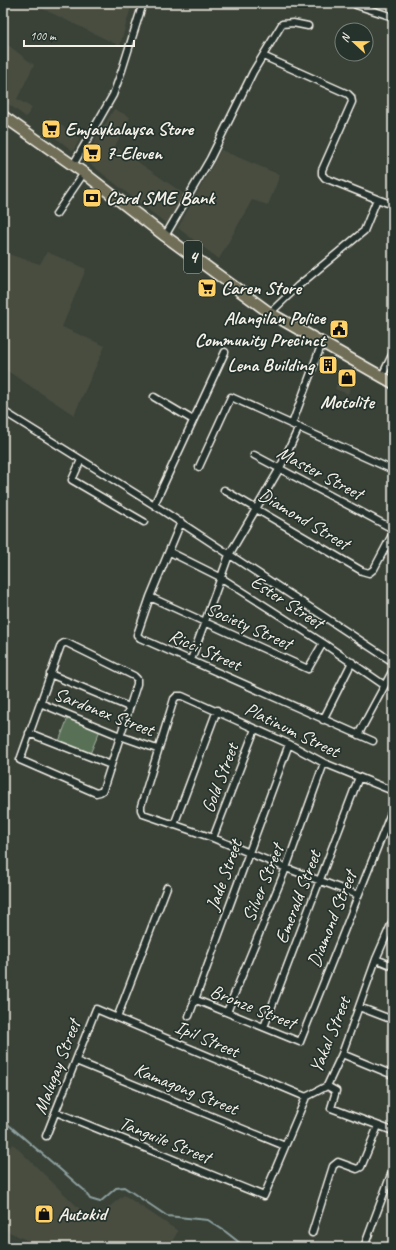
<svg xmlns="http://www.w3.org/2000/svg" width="396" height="1250" viewBox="0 0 396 1250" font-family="Caveat,sans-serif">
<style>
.built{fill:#484d40}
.green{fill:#587157;stroke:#a6b1a0}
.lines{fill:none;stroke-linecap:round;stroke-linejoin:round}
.stream{stroke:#8c9f9e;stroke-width:2}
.street-casing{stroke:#f4f1e8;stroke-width:9}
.primary-casing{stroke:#f4f1e8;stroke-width:13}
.street{stroke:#26332d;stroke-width:6}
.primary{stroke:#716e59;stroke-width:10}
.labels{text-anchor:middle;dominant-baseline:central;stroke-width:3.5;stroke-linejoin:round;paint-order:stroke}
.shield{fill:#26332d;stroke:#b6b8b0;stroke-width:1}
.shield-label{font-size:18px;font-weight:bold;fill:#f4f1e8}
.poi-label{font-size:19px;font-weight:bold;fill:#f4f1e8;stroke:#26332d;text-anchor:start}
.street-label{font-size:19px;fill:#f4f1e8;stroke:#26332d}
</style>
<rect width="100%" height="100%" fill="#3a4238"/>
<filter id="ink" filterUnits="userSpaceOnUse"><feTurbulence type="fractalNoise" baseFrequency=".025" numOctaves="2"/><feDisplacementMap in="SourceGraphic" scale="8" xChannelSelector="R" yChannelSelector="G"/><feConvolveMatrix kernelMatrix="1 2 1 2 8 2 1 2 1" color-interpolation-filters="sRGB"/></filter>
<g filter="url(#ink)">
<path class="built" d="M35,3h97l-12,43 -85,-41z
M3,41l31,24 -17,34 15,9 -6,9 -23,-17z
M114,109l16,8 -15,29 69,48 -16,31 -84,-66z
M50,117l30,22 -7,12 -29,-22z
M221,150l59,25 -12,30 -16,-5 -33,59 -41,-31z
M3,251l8,4 29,9 7,-12 39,17 -24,58 43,19 -31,69 -71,-47z
M341,378l8,3 -1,4 3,2 -3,7 -13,-5 3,-8 2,1z
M359,396l12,5 -5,10 -10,-4 -1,-2z
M13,1144l79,77 32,-26 54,36 -9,16h-128l-38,-18v-74z"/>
<path class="green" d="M69,715l32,13 -12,28 -31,-12z"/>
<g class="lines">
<path class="stream" d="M3,1120l81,70 6,9 10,3 16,-14 8,-1 43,29 41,4 18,12 19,15"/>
<defs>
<path id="street" d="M356,5l37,12
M263,56l85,38 3,3 1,5 -30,68v4l3,4 52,21
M73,165l40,-70 9,-25 21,-67
M56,214l28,-41
M165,236l45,-77 43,-87 29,-48 11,-1 15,3
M270,313l28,-27 66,-55 13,-32 16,6
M382,376l11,-23
M154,397l39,23
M3,411l151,94 239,157
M292,424l30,-81
M254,455l139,74
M81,460l-9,20 72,42
M199,467l32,-70 162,73
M224,490l138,81 7,2 5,-4 19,-36
M154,505l71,-153
M181,522l-31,75 -13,38 3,3 233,103
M170,552l50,25 103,66 61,42
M150,597l158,72 15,-26
M64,643h3l67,33 3,3v5l-34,106 -3,2 -4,1 -76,-33 41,-115z
M191,660l38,-105 51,-87 19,-41
M50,674l79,33
M40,703l80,33 37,13
M323,720l29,-58
M29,733l82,32
M358,735l35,-65
M174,825l43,-115
M213,838l42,-109
M358,895l-72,-27 -73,-30 -70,-24 -2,-4v-4l33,-107 3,-3h5l107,48 35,19 69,28
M376,959l17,7
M194,999l106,43 93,-234
M359,1007l34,13
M227,1012l59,-144 38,-105
M189,1016l100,-272
M117,1018l50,-131
M264,1027l95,-250
M342,1054l51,21
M76,1061l209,85
M327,1086l9,5 -5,17 62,23
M56,1112l208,84 42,-99 21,-11 15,-32 34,-95 17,-39
M46,1136l50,-127 210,88
M312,1233l21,-67 5,-4 19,7 4,-2 17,-41
M364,1247l29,-78"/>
<path id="primary" d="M3,116l81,57 81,63 105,77 123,70"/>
</defs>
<use href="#street" class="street-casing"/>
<use href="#primary" class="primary-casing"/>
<use href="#street" class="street"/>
<use href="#primary" class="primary"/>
</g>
</g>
<defs>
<symbol id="supermarket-square" viewBox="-11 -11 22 22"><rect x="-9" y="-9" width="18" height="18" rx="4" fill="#ffd166" stroke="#26332d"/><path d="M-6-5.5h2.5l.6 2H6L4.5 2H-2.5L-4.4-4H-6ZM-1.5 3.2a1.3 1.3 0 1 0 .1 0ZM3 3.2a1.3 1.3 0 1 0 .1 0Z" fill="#111"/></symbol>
<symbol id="bank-square" viewBox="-11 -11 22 22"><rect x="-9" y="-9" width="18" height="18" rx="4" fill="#ffd166" stroke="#26332d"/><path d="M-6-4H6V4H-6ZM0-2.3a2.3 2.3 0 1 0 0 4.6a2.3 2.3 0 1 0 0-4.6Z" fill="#111"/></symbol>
<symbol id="civic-square" viewBox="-11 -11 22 22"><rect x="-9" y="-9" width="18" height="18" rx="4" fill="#ffd166" stroke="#26332d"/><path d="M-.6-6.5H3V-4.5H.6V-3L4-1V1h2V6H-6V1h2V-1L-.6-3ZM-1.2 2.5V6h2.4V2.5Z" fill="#111"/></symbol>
<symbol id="building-square" viewBox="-11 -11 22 22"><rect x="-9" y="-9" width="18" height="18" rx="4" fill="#ffd166" stroke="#26332d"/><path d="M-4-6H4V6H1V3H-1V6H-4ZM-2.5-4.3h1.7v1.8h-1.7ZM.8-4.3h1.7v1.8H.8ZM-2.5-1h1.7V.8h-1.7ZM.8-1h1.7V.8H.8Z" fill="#111"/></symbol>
<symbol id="shop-square" viewBox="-11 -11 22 22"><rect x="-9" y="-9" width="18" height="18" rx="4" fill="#ffd166" stroke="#26332d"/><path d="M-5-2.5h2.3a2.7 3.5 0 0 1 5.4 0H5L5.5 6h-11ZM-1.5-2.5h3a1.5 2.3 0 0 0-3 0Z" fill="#111"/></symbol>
</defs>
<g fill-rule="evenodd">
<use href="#supermarket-square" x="40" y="118" width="22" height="22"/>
<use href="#supermarket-square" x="81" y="142" width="22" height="22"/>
<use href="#bank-square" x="81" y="187" width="22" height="22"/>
<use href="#supermarket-square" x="196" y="277" width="22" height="22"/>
<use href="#civic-square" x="328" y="318" width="22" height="22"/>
<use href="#building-square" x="317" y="354" width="22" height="22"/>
<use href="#shop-square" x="336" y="367" width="22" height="22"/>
<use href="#shop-square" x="33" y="1203" width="22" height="22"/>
</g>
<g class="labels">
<rect class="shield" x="184" y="241" width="18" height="32" rx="3"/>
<g class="shield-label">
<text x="193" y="257">4</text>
</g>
<g class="poi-label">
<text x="65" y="129">Emjaykalaysa Store</text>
<text x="106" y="153">7-Eleven</text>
<text x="106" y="198">Card SME Bank</text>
<text x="221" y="288">Caren Store</text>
<text x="325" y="318" text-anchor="end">Alangilan Police<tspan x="325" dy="22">Community Precinct</tspan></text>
<text x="314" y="365" text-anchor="end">Lena Building</text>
<text x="347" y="402" text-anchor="middle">Motolite</text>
<text x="58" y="1214">Autokid</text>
</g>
<g class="street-label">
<text transform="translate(320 473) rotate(28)">Master Street</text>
<text transform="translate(304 519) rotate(31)">Diamond Street</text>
<text transform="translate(287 602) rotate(33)">Ester Street</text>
<text transform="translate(249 626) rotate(24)">Society Street</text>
<text transform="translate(205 650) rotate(24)">Ricci Street</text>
<text transform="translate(104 712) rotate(21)">Sardonex Street</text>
<text transform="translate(292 730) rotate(26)">Platinum Street</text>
<text transform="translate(220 778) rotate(-69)">Gold Street</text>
<text transform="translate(224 875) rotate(-70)">Jade Street</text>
<text transform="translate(263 883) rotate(-68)">Silver Street</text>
<text transform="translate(298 897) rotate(-69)">Emerald Street</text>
<text transform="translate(332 919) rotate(-68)">Diamond Street</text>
<text transform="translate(253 1007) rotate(22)">Bronze Street</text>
<text transform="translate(330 1035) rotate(-68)">Yakal Street</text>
<text transform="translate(207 1039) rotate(23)">Ipil Street</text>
<text transform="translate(57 1067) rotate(-69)">Malugay Street</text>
<text transform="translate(186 1089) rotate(22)">Kamagong Street</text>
<text transform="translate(165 1140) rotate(22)">Tanguile Street</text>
</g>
</g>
<rect width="396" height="1250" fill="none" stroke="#26332d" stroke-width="16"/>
<rect x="8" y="8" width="380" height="1234" fill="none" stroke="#f4f1e8" stroke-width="1.5" filter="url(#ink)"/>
<g transform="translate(354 42) rotate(292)"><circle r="19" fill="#26332d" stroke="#787f78"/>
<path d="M0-3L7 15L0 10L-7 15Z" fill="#ffd166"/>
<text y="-6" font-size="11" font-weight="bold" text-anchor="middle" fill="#f4f1e8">N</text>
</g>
<path d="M24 40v6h110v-6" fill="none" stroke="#f4f1e8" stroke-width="2"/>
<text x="30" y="40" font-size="12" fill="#f4f1e8" stroke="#26332d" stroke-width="3" paint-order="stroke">100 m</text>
</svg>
